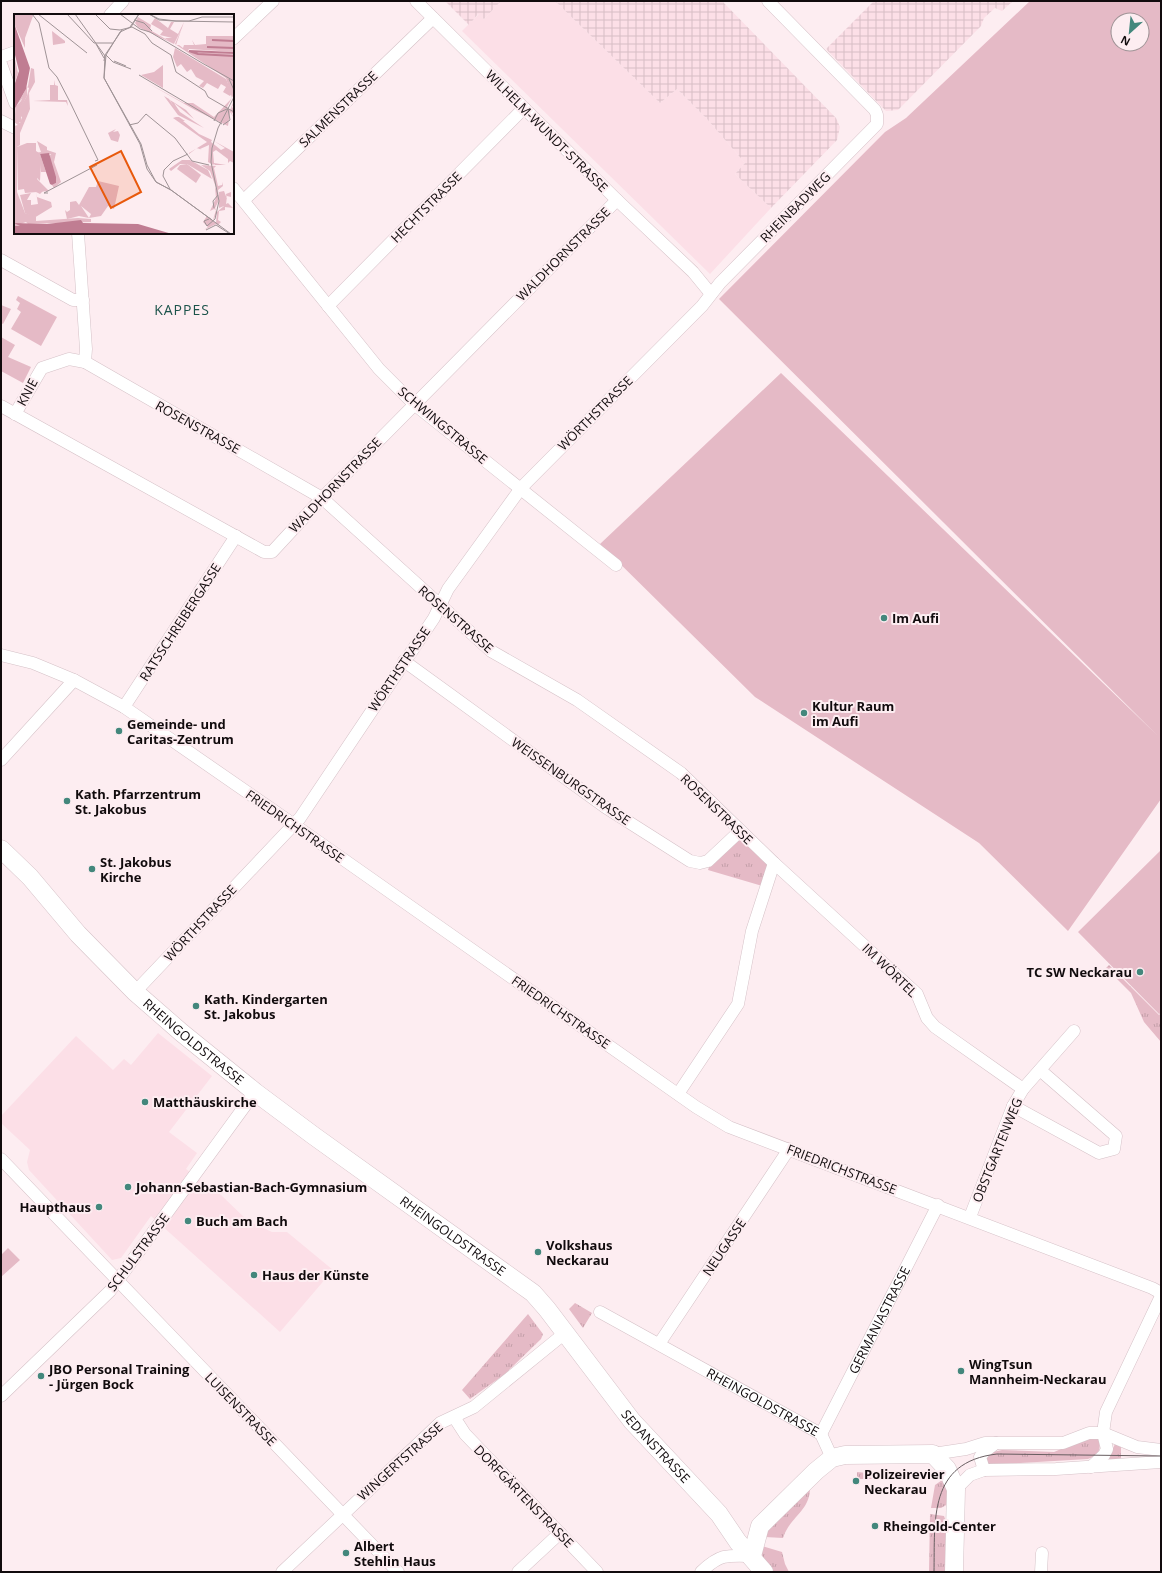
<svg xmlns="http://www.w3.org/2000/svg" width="1162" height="1573" viewBox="0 0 1162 1573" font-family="'Open Sans',sans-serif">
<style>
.built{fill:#fcdfe7}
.industrial{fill:url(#industrial-grid)}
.grass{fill:url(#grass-tufts)}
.garden{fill:#e5bac6;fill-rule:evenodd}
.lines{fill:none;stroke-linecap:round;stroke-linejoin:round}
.street-casing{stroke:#d5c1c7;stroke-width:13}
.secondary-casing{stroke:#d5c1c7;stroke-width:19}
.street{stroke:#fff;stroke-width:12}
.secondary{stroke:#fff;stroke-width:18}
.tram{stroke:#685e61;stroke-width:1}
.poi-dot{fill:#43877c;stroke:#fdedf1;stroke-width:1.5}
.labels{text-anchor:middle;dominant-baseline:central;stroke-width:4;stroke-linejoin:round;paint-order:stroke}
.street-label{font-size:13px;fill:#110b0d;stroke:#fdedf1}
.poi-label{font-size:13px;font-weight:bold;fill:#110b0d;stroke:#fdedf1;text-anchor:start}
.neighbourhood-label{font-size:14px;letter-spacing:1px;fill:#1b534a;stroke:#fdedf1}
.inset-river{fill:none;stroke:#c07d92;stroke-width:2}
.inset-road{fill:none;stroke:#9f9396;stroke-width:1}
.view{fill:#e8590c;fill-opacity:0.15;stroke:#e8590c;stroke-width:2}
.inset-edge{fill:none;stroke:#110b0d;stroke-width:2}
</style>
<defs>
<pattern id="industrial-grid" width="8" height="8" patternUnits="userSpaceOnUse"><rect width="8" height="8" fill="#fcdfe7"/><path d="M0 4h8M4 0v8" fill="none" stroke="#d7bec5"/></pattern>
<pattern id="grass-tufts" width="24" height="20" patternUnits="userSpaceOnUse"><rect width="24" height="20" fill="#e5bac6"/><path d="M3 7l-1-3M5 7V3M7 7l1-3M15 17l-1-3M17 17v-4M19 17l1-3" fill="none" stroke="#c39fa9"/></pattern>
</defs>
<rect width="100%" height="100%" fill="#fdedf1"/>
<path class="built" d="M501,1h54l105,102 17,-14 30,30 38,44 -10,11 36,34 -61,66 -248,-243 17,-17 5,5z
M158,1033l54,43 -43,56 28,21 -11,16 35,26 27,26 24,11h15l46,38 -53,62 -129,-116 -30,42 -9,2 -83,-90 -2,-8 3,-12 -29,-27v-7l75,-80 37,34 11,-11 7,6z"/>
<path class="industrial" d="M445,1h56l-17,18 -6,-5 -9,11z
M555,1h167l114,117 4,9 -3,13 -66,68 -36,-34 10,-11 -38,-44 -30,-30 -17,14z
M874,1h139l-11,10 -7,-3 -11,10 -3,8 -83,84 -12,1 -60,-62z"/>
<path class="grass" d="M740,831l34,32 -8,24 -58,-17 1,-3z
M1109,965l50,50 2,-2v29l-17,-20 -13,-29 -25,-25z
M575,1303l17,10 -9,15 -14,-19z
M528,1314l15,20 -2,5 -36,35 -35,25 -8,-9z
M1085,1439h14c2,11 0,16 -11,20l-99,6 -4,-7 8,-6 9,-2 52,2z
M1115,1444l6,3v14l-15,2z
M857,1472l40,4 1,3h-41z
M945,1478l3,8v18l-7,4h-10l4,-23z
M810,1486c1,25 -20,30 -27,52l-18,-1 3,-10z
M930,1514l14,2 4,11 -2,45h-17z
M762,1546l20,6 3,12 4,8h-16c-7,-8 -15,-15 -11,-26z"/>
<path class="garden" d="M1030,1h129l2,2v796l-93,132 -89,-88 -224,-146 -155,-153 181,-171 377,363 -439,-437 166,-167 21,-14zM1118,20h24v24h-24z
M18,296l39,21 -16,29 -30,-17 10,-17 -4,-3 3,-6 -4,-3z
M1,305l10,4 -8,15 -2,-1z
M1,337l14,8 -7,12 23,10 -8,16 -22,-12z
M1161,850v163l-2,1 -81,-82z
M8,1248l12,12 -19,17v-22z"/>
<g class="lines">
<defs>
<g id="street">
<path d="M416,1l201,199 76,72 18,22"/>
<path d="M110,15l13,-14"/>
<path d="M233,39l40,-38"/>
<path d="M1,57l14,-5"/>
<path d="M1,64l14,39"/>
<path d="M1,121l14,7"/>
<path d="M233,188l146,181 35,35 202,161"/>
<path d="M244,200l189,-182"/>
<path d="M78,233l8,116 -1,13 237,136 169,153 86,49 104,73 93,90 143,131 10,24 8,9 88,62"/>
<path d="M1,260l72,40h10"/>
<path d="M328,306l196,-198"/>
<path d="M1,406l263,146h8l50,-54 295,-298"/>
<path d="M15,414l27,-46 27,-9 16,3"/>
<path d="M1,655l32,8 41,17 50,27 169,117 403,283 33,20 423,161 9,5"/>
<path d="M404,661l201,146 85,54 10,2 8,-2 32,-30"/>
<path d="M124,707l112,-171"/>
<path d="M1,760l73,-80"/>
<path d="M135,992l165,-174 134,-200 14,-29 73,-101 181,-182 18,-23 157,-159v-9l-2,-5 -107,-109"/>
<path d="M678,1094l60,-90 14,-73 22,-68"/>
<path d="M1013,1106l86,47 15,-4 2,-13 -76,-66"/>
<path d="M1,1159l397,413"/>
<path d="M970,1217l43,-111 10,-17 51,-58"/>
<path id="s1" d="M600,1312l221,122 11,24"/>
<path d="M659,1344l130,-195"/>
<path d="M1,1396l109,-105 145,-199"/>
<path d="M454,1417l11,17 132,138"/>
<path id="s2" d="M821,1434l117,-229"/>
<path d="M933,1454l33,-5 19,-6h78l26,-10h14l34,14 24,3"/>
<path d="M1091,1467l13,-12 3,-6 -4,-16 3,-21 55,-116"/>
<path d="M984,1470l-4,-13 4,-5 12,-9"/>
<path d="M956,1489l14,-14 14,-5 72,-1 105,-7"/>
<path d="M282,1572l158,-149 34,-16 91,-74"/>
<path d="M518,1572l42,-39"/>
<path d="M701,1572c19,-18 26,-17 51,-16"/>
<path d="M1041,1572l1,-19"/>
</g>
<g id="secondary">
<path id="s3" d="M1,849l29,28 48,57 57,58 47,41 73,59 59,44 219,157 14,16 85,112 87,93 19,28 26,30"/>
<path d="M752,1556l8,-30 56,-55 16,-13 13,-3 88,-1 14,15 9,20 -2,83"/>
</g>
</defs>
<use href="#street" class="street-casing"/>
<use href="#secondary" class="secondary-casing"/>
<use href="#street" class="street"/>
<use href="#secondary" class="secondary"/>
<path class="tram" d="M934,1572c1,-52 -6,-110 63,-118l164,2"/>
</g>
<g class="poi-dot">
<circle cx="884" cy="618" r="4"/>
<circle cx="804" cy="713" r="4"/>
<circle cx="119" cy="731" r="4"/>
<circle cx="67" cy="801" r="4"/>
<circle cx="92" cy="869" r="4"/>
<circle cx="1140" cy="972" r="4"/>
<circle cx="196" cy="1006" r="4"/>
<circle cx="145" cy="1102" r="4"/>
<circle cx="128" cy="1187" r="4"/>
<circle cx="99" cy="1207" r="4"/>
<circle cx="188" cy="1221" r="4"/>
<circle cx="538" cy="1252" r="4"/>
<circle cx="254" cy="1275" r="4"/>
<circle cx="961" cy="1371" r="4"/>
<circle cx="41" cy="1376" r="4"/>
<circle cx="856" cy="1481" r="4"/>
<circle cx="875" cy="1526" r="4"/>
<circle cx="346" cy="1553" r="4"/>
</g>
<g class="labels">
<g class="street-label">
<text transform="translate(338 109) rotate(-44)">SALMENSTRASSE</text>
<text transform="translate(547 131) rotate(45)">WILHELM-WUNDT-STRASSE</text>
<text transform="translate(426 207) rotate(-45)">HECHTSTRASSE</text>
<text transform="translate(795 207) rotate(-45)">RHEINBADWEG</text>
<text transform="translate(563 254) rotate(-45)">WALDHORNSTRASSE</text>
<text transform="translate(27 392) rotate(-62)">KNIE</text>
<text transform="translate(595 413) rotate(-45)">WÖRTHSTRASSE</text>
<text transform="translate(443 425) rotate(40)">SCHWINGSTRASSE</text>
<text transform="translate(198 427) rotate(29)">ROSENSTRASSE</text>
<text transform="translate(335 485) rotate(-46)">WALDHORNSTRASSE</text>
<text transform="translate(456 619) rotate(41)">ROSENSTRASSE</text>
<text transform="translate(180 622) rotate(-57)">RATSSCHREIBERGASSE</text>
<text transform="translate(399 669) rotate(-56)">WÖRTHSTRASSE</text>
<text transform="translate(571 781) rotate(35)">WEISSENBURGSTRASSE</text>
<text transform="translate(717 809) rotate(44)">ROSENSTRASSE</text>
<text transform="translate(295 826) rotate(35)">FRIEDRICHSTRASSE</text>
<text transform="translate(200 923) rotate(-47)">WÖRTHSTRASSE</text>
<text transform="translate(890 970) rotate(44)">IM WÖRTEL</text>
<text transform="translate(561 1012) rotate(35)">FRIEDRICHSTRASSE</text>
<text stroke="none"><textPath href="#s3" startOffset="273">RHEINGOLDSTRASSE</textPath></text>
<text transform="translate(997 1150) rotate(-68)">OBSTGARTENWEG</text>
<text transform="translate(842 1169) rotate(21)">FRIEDRICHSTRASSE</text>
<text stroke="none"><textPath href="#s3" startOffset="597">RHEINGOLDSTRASSE</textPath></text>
<text transform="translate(724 1247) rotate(-56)">NEUGASSE</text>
<text transform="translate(138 1252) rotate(-53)">SCHULSTRASSE</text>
<text stroke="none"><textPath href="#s2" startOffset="128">GERMANIASTRASSE</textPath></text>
<text stroke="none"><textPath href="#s1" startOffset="186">RHEINGOLDSTRASSE</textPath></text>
<text transform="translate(241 1409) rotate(46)">LUISENSTRASSE</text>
<text stroke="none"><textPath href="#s3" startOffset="892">SEDANSTRASSE</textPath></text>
<text transform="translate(400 1461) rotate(-42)">WINGERTSTRASSE</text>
<text transform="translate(524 1496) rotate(46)">DORFGÄRTENSTRASSE</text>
</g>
<g class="poi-label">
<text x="892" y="618">Im Aufi</text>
<text x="812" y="706">Kultur Raum<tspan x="812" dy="15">im Aufi</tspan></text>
<text x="127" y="724">Gemeinde- und<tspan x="127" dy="15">Caritas-Zentrum</tspan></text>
<text x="75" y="794">Kath. Pfarrzentrum<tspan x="75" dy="15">St. Jakobus</tspan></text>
<text x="100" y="862">St. Jakobus<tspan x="100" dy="15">Kirche</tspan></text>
<text x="1132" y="972" text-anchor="end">TC SW Neckarau</text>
<text x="204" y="999">Kath. Kindergarten<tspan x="204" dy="15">St. Jakobus</tspan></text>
<text x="153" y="1102">Matthäuskirche</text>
<text x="136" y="1187">Johann-Sebastian-Bach-Gymnasium</text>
<text x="91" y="1207" text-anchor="end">Haupthaus</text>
<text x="196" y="1221">Buch am Bach</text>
<text x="546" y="1245">Volkshaus<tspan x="546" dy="15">Neckarau</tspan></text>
<text x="262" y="1275">Haus der Künste</text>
<text x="969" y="1364">WingTsun<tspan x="969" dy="15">Mannheim-Neckarau</tspan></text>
<text x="49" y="1369">JBO Personal Training<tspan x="49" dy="15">- Jürgen Bock</tspan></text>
<text x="864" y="1474">Polizeirevier<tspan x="864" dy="15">Neckarau</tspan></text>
<text x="883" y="1526">Rheingold-Center</text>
<text x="354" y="1546">Albert<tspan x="354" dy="15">Stehlin Haus</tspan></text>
</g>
<g class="neighbourhood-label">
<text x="182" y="309">KAPPES</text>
</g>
</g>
<g transform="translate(14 14)">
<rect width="220" height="220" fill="#fdedf1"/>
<path d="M0,0h18l1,2 -8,22 5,18 -5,-18v10l-11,-25zM124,3l13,8 -1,5 19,11 -4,-3h7l-12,-3 3,-4 -12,-7 4,-6 13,10 3,-6h3l-4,7 8,5 6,-12 -8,23h3l4,3 1,-3h10l-2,-5 3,5 11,-1v-8h28v16l-45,-3 -1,2 46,3v40l-7,13 3,3 3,-7h1l-3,6 3,-3v8l-3,-2 3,6 -4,-6 -2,14 -33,-16 -49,-28 38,21h9l21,14 18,-19 -6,-20 -51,-34 7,-16 -8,16 -36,-17 -3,-4zM38,17l13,10v2l-12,2zM0,40l4,19 -4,12zM41,66v5l3,1v14h9l1,6 -2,-4 -33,-1 17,-1v-15h4zM13,72v10l-10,19h4v7h-7l2,-16 5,-5zM150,82l5,3 5,8 -4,-7 16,10 8,9 -20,-16 6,9 24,16 -26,-13zM162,103h3l6,4h-2l16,13 13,6 -1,2 10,8 4,-2 -11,-7 20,11v11l-4,-2 -2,2v-4l-12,-9 -3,2 1,11 12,2 -5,-5 5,5h-11l-1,-1 -1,1 -5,-3 1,-17 -9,4 2,1 -5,-2 -8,6v-1l18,-11 -34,-24zM102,115l-3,3 5,-1 2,4 -2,7 -7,-2 -3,-7zM23,127l10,6v3l9,3 -2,9 7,20 -7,6 -2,-3 4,-2 -7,-26 2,-3h-11l6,18h-5l-2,-18 -3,-1 5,-1zM187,151l15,1 -2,2 4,18 4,-1v-3l1,4 -5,4 1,9 -1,5v2v-4l-3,6 2,4 7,-6 -5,2v-16l5,-1 3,8 -1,-5 5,-2v5l-4,-1 -1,8 2,-1 5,5 -8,-1v3l-6,1 -1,9 3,2 -3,3 4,3 -6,-4 -12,6 4,-3 -5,-5 4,-6 9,7 1,-10 -4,7 3,-10 -2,-1 -4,2 6,-13 -1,-11 3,6 -8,-22zM23,177h6l-3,3 -4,-2 1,5 14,5 1,5 -18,11 -9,-5 -5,-18 11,-2 -4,7h4v5l7,-1 -2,-12h-4z" fill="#e5bac6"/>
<path d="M17,54l3,1 1,13 -6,11 1,16 -10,24v12l-3,2v45l8,21 11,4v4l42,-3 13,1v3l-63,2 -2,-2 -6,2v2h-6v-100l4,-1 -4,-3 4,-1 2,2 2,-6 -4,-2 -4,5v-10l14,-24zM13,73l2,1 -2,8 -12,20 1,-10 8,-10z" fill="#e5bac6" fill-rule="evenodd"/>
<path d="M173,150l14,11 -5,8 -19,-14 3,-4z" fill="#e5bac6"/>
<path d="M161,34l51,31 6,14 -2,3 -7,-4 3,-5 -5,-3 -3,5 -11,-6 -4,5 -4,-2 5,-5 -8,-4 -5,-8 -4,3 -6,-8 -4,3 -4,-10zM149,51v23l-22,-13 13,-3zM13,129h9v8l3,2 2,9 -1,19 -3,-3v1l12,12 -24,2 -1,-4 -6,1 -1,-43zM168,146h8l18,10 4,9 -25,-15h-7l-9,7 -2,-2zM84,167l21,5 -5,23 -6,-3 -7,10 -12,2 2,-4 -10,-8 8,12 -10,-2 -12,3 -2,-9 2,2 3,-2v-8l6,-1 3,4 10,-18h7z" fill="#e5bac6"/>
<path d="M0,9l16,45 -4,21 -12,21v-24l5,-15 -5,-20zM35,139l7,24v6l-4,2 -2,-1 -10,-30zM67,206l2,3 55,1 34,10h-158v-8h6l-6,-3 33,1z" fill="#c07d92"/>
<path class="inset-river" d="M198,26l22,1M193,33l27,1M175,37l9,3 36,2M175,37l45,2"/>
<path class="inset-road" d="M18,0l7,9 10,45 8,9 12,23 29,60 -3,1M24,0l49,39M53,0l27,29h19M61,0l30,42 -1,22 36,66 7,25 9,13 15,8 60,44M81,0l15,15 10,1 12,-3 13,7 7,9 19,12 5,17 29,19 3,6 26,15M106,0l20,15 10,3 52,31M125,0l-8,13 -11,5 -14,23 -2,23 37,66 6,21 9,17 15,8 41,30M135,0l10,6 15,1 60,1M135,0l10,5 17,2h13l13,-4h32M120,6l10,3 8,8M116,13l9,-13M82,30l8,14M92,41l7,7 18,7M90,47l1,-6 17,-25M100,47l12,5M188,49l32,18M125,61l83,49M215,65l5,11M200,107l4,-8 9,-4M115,111l9,-2 8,-9 29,24 17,23 17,4M209,111l7,-5 -2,-11M156,175l-7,-13 1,-6 9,-9 15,-7M34,179h-4l53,-28M200,194l-1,-7 5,-6M195,205l-5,2 3,5 8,-7 4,-18 -8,-39 1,-14 6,-20 16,-31M192,216l10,-5 14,9"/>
<path class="view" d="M107,137l20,41 -30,16 -21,-41z"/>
<rect width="220" height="220" class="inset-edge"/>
</g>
<rect width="1162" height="1573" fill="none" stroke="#110b0d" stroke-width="4"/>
<g transform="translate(1130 32) rotate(207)"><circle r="19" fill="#fdedf1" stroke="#9f9396"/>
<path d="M0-3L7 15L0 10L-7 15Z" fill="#43877c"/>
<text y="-6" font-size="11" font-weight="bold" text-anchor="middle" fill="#110b0d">N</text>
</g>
</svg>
